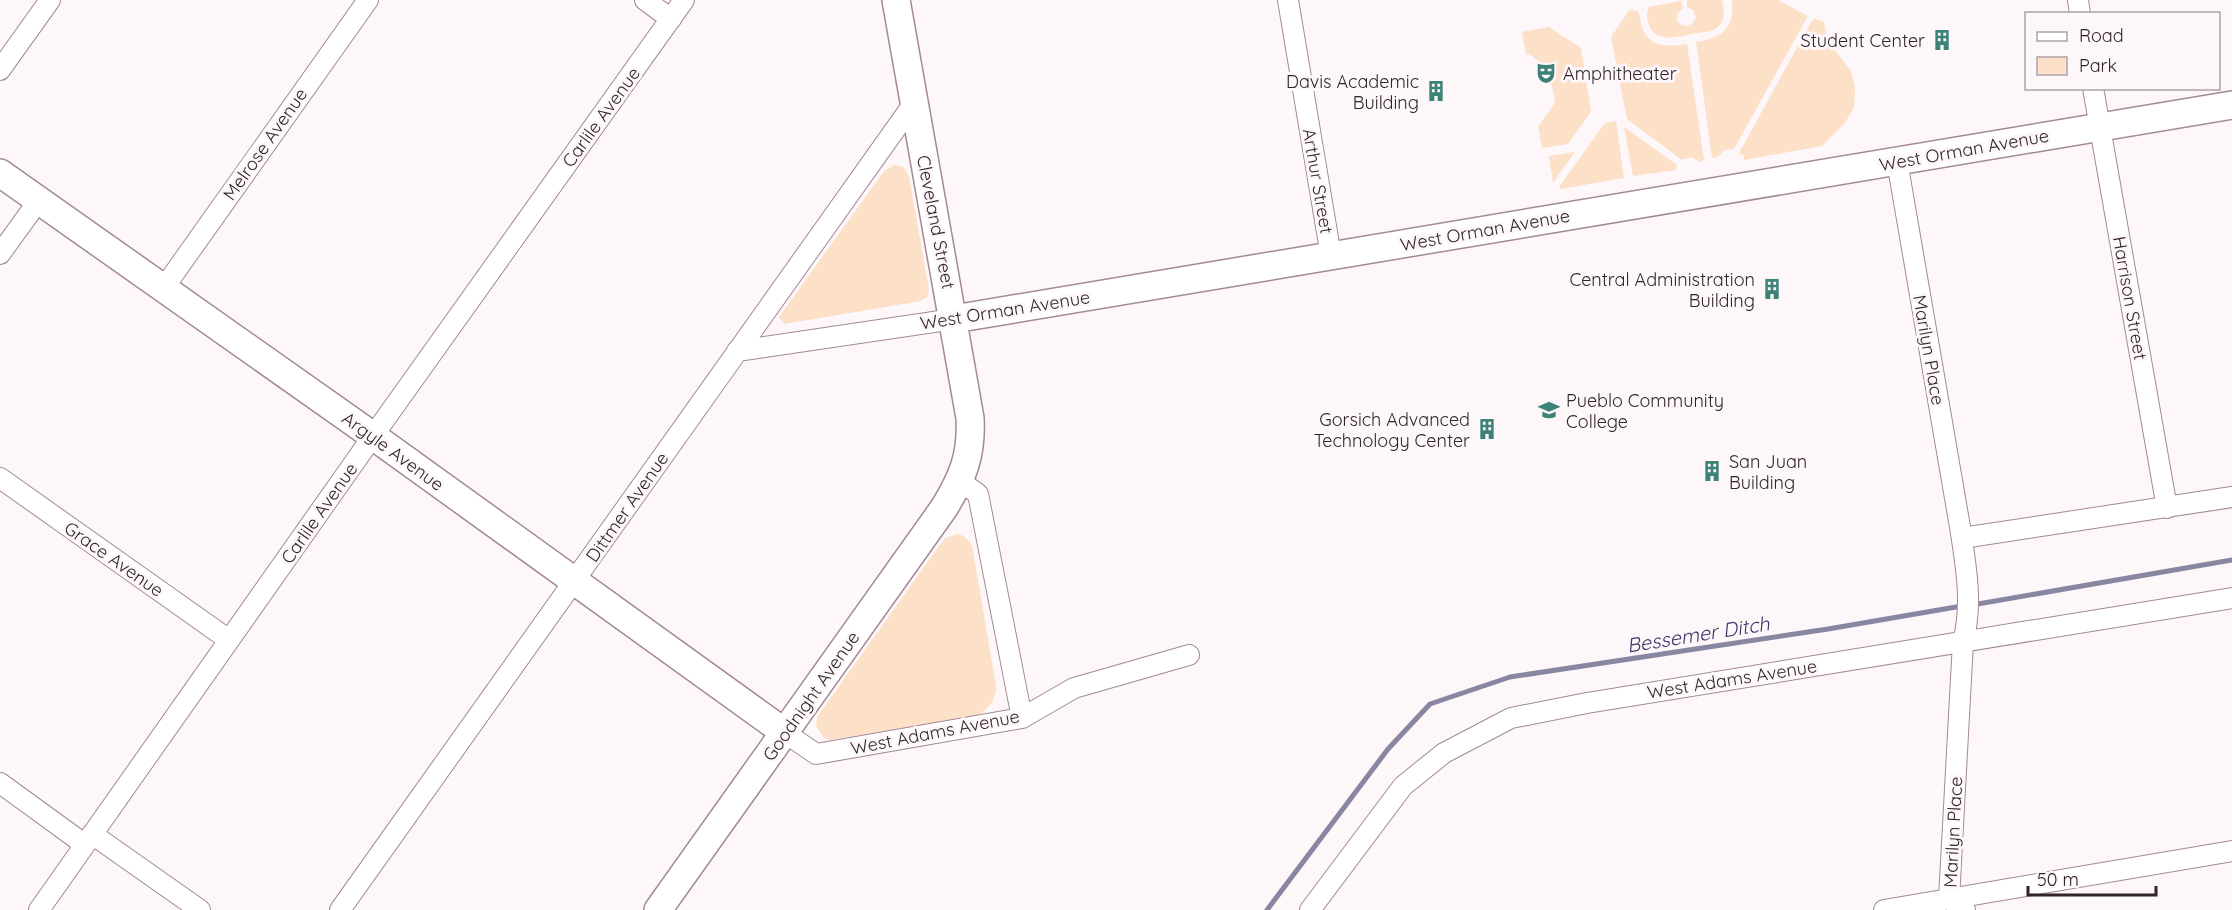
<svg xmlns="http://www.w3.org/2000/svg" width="2232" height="910" viewBox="0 0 2232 910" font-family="Quicksand,sans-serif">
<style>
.green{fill:#fde0c8}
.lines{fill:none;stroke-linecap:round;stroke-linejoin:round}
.stream{stroke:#8986a2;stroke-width:5}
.street-casing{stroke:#a48993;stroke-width:22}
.secondary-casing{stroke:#a48993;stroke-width:30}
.street{stroke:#fff;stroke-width:20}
.secondary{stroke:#fff;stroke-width:27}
.labels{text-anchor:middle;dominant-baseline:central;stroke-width:6;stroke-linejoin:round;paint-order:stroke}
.poi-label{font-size:18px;fill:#302529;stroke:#fdf7f9;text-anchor:end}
.street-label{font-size:18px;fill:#302529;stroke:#fdf7f9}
.water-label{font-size:20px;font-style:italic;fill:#393568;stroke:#fdf7f9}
</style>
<rect width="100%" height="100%" fill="#fdf7f9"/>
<path class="green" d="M1687,0h35c2,10 4,19 -4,27 -5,5 -15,5 -22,6 -15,3 -40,12 -47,-8 -2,-6 -3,-12 0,-18l32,-6 2,7 -6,6v6l4,5 6,1 6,-3 3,-5 -3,-8 -6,-3z
M1732,0h46l30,16 -74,133 -10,1 -6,7 -6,1 -16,-116c27,-5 38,-12 36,-42z
M1630,9l8,2c3,6 2,13 5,19 9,19 27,16 44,14l17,116 -5,2 -7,-5 -10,3 -55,-41 -16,-82z
M1815,19l9,3 3,18 24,31 4,17 -1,20 -10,16 -22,22 -78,14v-4l-5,-3 72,-131z
M1549,27l32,21 10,64 -23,32 -26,4 -4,-23 2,-1 15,-21 -6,-34 -20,-15 -3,1 -4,-23z
M1616,121l8,57 -63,11 -2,-2 46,-64z
M1624,127l53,38 -1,5 -43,6z
M1575,152l-22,31 -4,-27z
M894,165l9,2 6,9 20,114 -2,7 -6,4 -137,23 -5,-7 105,-146z
M957,534l7,2 8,9 24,141c0,14 -7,24 -21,30l-145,24 -6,-2 -8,-12 1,-9 127,-178z"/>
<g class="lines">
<path class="stream" d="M1972,605l260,-45
M1267,910l121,-161 42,-45 80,-27 318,-48 134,-23"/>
<defs>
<path id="street" d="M645,0l26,19
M1288,0l43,256
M2078,0l2,14
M0,70l50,-70
M2093,88l74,420
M1897,161l63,366c6,39 13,77 3,115l-14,257 16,11
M0,254l39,-54
M163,289l205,-289
M737,351l217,-32
M0,478l229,162
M960,481l18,13 44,224
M1962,538l270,-41
M784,732l32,22 206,-36 52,-30 115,-33
M0,783l84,61
M92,834l108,76
M39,910l334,-474 311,-436
M340,910l574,-807
M1310,910l93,-124 41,-33 67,-35 76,-15 645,-105
M1884,910l348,-59"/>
<path id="secondary" d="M0,173l373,263 411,296
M954,319l1278,-214
M658,910l286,-402c19,-31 28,-53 26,-90l-74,-418"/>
</defs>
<use href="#street" class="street-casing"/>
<use href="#secondary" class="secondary-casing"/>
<use href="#street" class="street"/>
<use href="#secondary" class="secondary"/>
</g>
<defs>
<symbol id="building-bare" viewBox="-9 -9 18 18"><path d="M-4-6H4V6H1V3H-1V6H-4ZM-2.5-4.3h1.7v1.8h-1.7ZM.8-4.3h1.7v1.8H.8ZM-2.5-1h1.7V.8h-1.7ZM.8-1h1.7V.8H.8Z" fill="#3d8277" stroke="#fdf7f9" stroke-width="2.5" paint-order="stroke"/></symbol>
<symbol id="theatre-bare" viewBox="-9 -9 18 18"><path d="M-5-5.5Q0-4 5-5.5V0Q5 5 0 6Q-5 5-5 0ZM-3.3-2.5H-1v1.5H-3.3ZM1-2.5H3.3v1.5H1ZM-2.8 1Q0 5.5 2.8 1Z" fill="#3d8277" stroke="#fdf7f9" stroke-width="2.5" paint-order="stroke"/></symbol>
<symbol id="university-bare" viewBox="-9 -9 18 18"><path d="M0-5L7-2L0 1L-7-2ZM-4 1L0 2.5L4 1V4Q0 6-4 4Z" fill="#3d8277" stroke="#fdf7f9" stroke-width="2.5" paint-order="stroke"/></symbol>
</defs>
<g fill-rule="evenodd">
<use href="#building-bare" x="1927" y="25" width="30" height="30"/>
<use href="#theatre-bare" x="1531" y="58" width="30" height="30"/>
<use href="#building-bare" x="1421" y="76" width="30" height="30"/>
<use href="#building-bare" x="1757" y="274" width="30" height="30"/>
<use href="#university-bare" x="1534" y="395" width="30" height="30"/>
<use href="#building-bare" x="1472" y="414" width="30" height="30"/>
<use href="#building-bare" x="1697" y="456" width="30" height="30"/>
</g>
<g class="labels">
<g class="poi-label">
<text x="1925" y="40">Student Center</text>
<text x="1563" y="73" text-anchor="start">Amphitheater</text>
<text x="1419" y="81">Davis Academic<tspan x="1419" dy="21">Building</tspan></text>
<text x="1755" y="279">Central Administration<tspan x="1755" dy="21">Building</tspan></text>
<text x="1566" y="400" text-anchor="start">Pueblo Community<tspan x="1566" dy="21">College</tspan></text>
<text x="1470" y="419">Gorsich Advanced<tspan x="1470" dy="21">Technology Center</tspan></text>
<text x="1729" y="461" text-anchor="start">San Juan<tspan x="1729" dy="21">Building</tspan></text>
</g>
<g class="street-label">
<text transform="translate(601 117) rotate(-54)">Carlile Avenue</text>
<text transform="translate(265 144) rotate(-55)">Melrose Avenue</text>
<text transform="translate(1964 150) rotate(-10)">West Orman Avenue</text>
<text transform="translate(1318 181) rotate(80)">Arthur Street</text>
<text transform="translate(936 222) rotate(79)">Cleveland Street</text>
<text transform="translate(1485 230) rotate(-10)">West Orman Avenue</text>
<text transform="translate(2130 298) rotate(80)">Harrison Street</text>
<text transform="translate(1005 310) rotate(-9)">West Orman Avenue</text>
<text transform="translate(1929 350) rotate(80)">Marilyn Place</text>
<text transform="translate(393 451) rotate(36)">Argyle Avenue</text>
<text transform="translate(627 507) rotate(-55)">Dittmer Avenue</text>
<text transform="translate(319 513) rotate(-55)">Carlile Avenue</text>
<text transform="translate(114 559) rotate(35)">Grace Avenue</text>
<text transform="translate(1732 679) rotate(-9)">West Adams Avenue</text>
<text transform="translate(811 696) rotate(-55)">Goodnight Avenue</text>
<text transform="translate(935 732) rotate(-11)">West Adams Avenue</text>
<text transform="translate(1953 832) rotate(-87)">Marilyn Place</text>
</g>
<g class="water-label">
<text transform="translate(1698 634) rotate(-9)">Bessemer Ditch</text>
</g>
</g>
<rect x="2025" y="12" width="195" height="78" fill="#fdf7f9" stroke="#aba3a6" stroke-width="1.5"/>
<rect x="2037" y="32" width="30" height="9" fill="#ffffff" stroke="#aba3a6" stroke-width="1.5"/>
<text x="2079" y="42" font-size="18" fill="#302529">Road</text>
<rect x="2037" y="57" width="30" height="18" fill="#fde0c8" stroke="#aba3a6" stroke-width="1.5"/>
<text x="2079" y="72" font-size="18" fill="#302529">Park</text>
<path d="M2028 886v9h128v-9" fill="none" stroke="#302529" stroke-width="3"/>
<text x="2037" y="886" font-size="18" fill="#302529" stroke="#fdf7f9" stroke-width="4.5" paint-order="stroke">50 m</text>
</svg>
